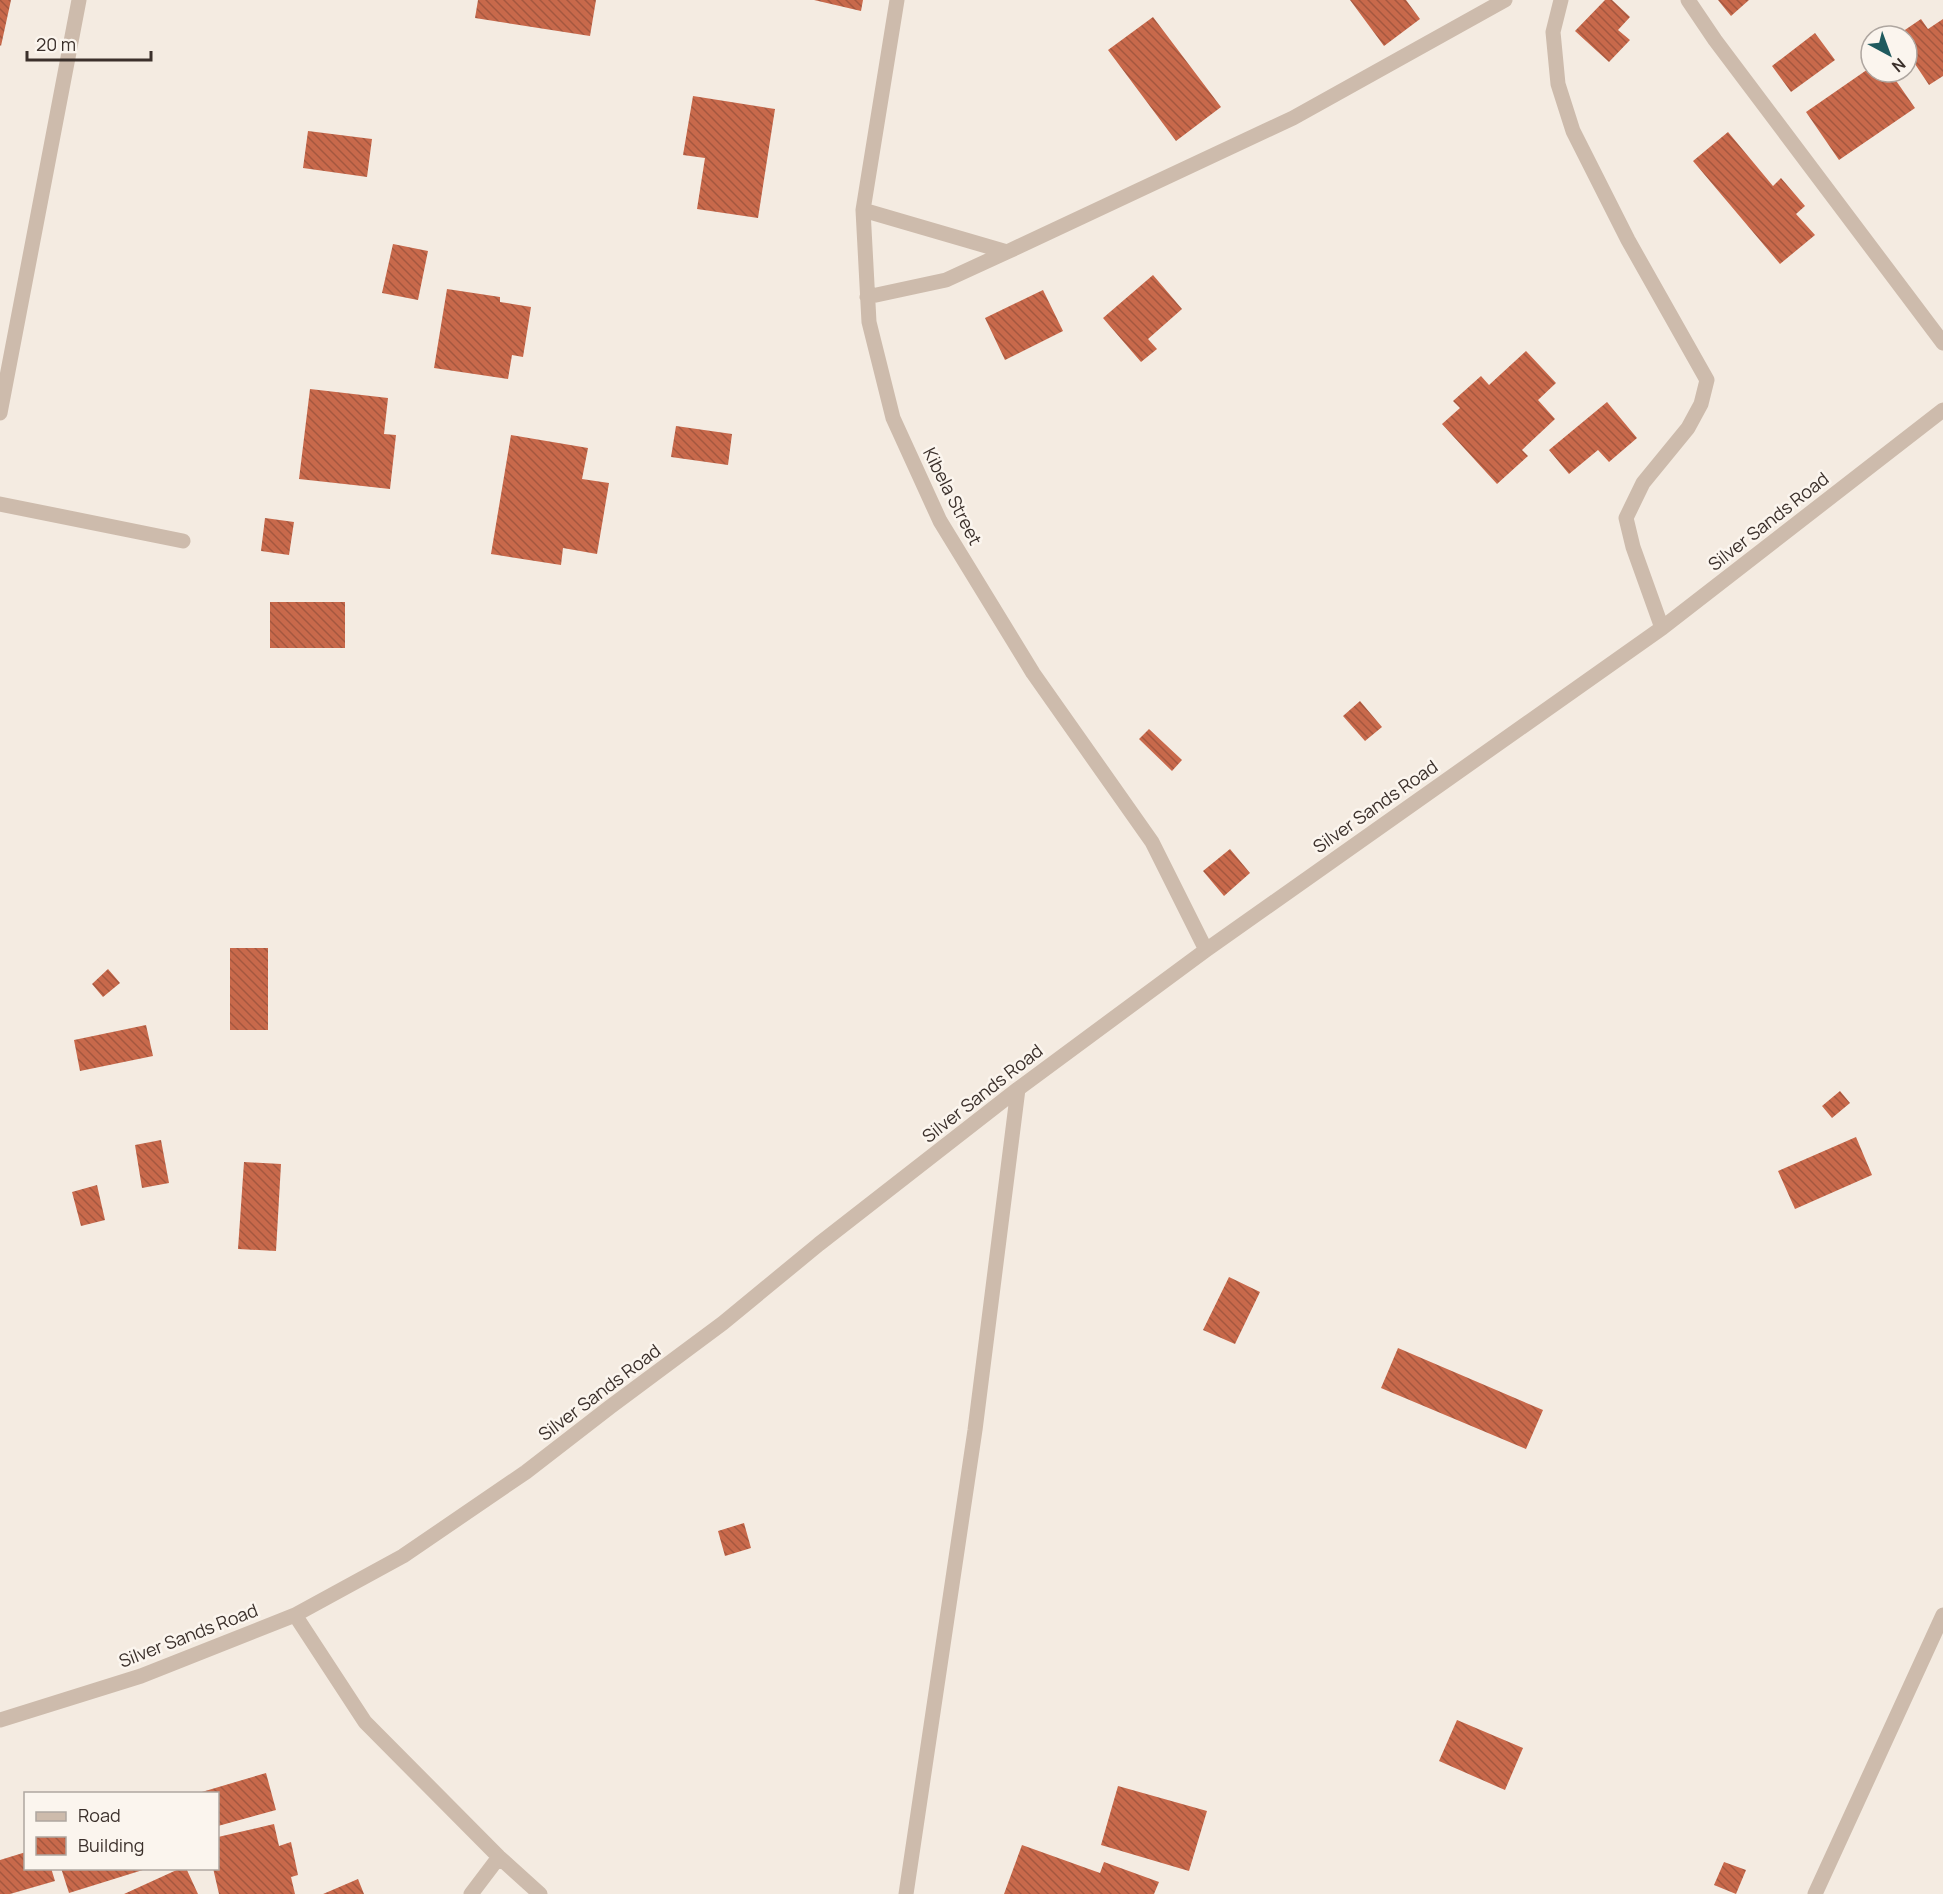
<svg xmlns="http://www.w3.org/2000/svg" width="1943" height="1894" viewBox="0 0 1943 1894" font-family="Manrope,sans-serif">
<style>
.building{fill:url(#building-back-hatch)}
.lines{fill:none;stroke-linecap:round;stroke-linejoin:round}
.minor{stroke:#cdbbac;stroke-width:15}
.labels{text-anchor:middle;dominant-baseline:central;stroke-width:5;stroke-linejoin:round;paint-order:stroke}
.street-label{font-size:18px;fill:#3b302b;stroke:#fbf5ee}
</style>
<defs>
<pattern id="building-back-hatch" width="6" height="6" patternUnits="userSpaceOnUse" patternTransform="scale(1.5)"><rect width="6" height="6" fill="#c8694b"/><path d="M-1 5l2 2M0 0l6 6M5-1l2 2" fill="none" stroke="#a4573f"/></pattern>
</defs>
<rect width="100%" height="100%" fill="#f4ebe1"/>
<path class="building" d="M0,0h11l-10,46 -1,-1z
M478,0h118l-6,36 -115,-18z
M814,0h49l-2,11z
M1350,0h56l14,19 -36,27z
M1605,0h7l18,17 -12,13 12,10 -21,22 -34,-31z
M1718,0h31l-18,16z
M1153,17l68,90 -45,34 -68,-91z
M1921,19l7,10 15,-10v57l-14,9 -22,-33v-16h-11z
M1815,33l20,27 -44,32 -19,-26z
M1871,67v5h19l25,36 -76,52 -33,-48z
M693,96l82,13 -17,109 -61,-9 8,-51 -22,-3z
M308,131l64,8 -5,38 -64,-9z
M1728,132l45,54 8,-8 24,28 -9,8 19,21 -35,29 -87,-103z
M393,244l35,7 -10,49 -36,-7z
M1153,275l29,34 -34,30 9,10 -16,13 -38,-44z
M447,289l53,8v5l31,5 -8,50 -11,-2 -4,24 -74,-11z
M1043,290l20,41 -58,29 -20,-42z
M1526,351l30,32 -18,17 17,19 -33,31 6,6 -31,28 -55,-60 18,-16 -7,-7 28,-25 8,9z
M310,389l78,9 -4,36 12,1 -6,54 -91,-10z
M1607,402l30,36 -28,24 -11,-12 -29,24 -20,-24z
M676,426l56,8 -4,31 -57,-8z
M511,435l77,13 -6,31 27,4 -12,71 -34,-6 -2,17 -70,-11z
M265,518l29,4 -5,33 -28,-4z
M270,602h75v46h-75z
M1360,701l22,26 -17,14 -22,-25z
M1149,729l33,31 -10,11 -33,-32z
M1230,849l20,24 -26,23 -21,-25z
M230,948h38v82h-38z
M108,969l12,14 -17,14 -11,-13z
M146,1025l7,31 -73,15 -6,-31z
M1840,1091l10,12 -18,15 -10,-12z
M1856,1137l16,38 -77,34 -17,-38z
M161,1140l8,43 -27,5 -7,-43z
M244,1162l37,2 -5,87 -38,-2z
M97,1185l8,35 -24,6 -9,-34z
M1229,1277l31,15 -25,52 -32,-14z
M1398,1348l145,62 -17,39 -145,-61z
M744,1523l7,25 -26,8 -7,-25z
M1457,1720l66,28 -18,42 -66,-29z
M266,1773l10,37 -58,16v-32h-23z
M1118,1786l89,25 -18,60 -88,-26z
M274,1824l5,22 12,-4 7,33 -7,2 4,17h-76l-6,-26h5v-31z
M1022,1845l78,28 4,-11 55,20 -5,12h-150z
M26,1852v16h25l4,13 -45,13h-10v-34z
M1724,1862l22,8 -10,24 -22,-9z
M61,1868h85v1l-77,24z
M181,1868h5l12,26h-74z
M358,1879l6,15h-41z"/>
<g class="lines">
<path class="minor" d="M897,0l-34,210 6,112 24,96 47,103 93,152 119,169 54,108
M1561,0l-8,32 5,52 15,47 55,109 79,140 -6,24 -13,24 -45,55 -17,35 7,29 29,81
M1688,0l27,40 228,303
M863,210l144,42
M867,297l79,-17 61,-28 286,-134 212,-118
M0,413l79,-413
M0,504l183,37
M295,1615l70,107 134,135 41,37
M0,1720l141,-44 154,-61 108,-59 123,-84 84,-65 113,-84 96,-79 199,-155 188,-139 456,-322 281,-218
M471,1894l28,-37
M906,1894l69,-464 43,-341
M1815,1894l128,-279"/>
</g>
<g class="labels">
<g class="street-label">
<text transform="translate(953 496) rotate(63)">Kibela Street</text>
<text transform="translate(1768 521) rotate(-38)">Silver Sands Road</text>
<text transform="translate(1375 806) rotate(-35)">Silver Sands Road</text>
<text transform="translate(982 1093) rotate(-38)">Silver Sands Road</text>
<text transform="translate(599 1392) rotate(-37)">Silver Sands Road</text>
<text transform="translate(188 1635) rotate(-21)">Silver Sands Road</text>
</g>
</g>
<rect x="24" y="1792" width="195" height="78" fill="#fbf5ee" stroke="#aea6a0" stroke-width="1.5"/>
<rect x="36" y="1812" width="30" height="9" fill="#cdbbac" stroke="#aea6a0" stroke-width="1.5"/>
<text x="78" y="1822" font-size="18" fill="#3b302b">Road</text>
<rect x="36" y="1837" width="30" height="18" fill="url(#building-back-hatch)" stroke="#aea6a0" stroke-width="1.5"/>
<text x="78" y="1852" font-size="18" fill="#3b302b">Building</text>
<g transform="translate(1889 54) rotate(139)"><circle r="28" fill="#fbf5ee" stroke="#aea6a0" stroke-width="1.5"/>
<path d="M0-4.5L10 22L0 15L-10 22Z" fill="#1f5a5e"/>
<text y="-9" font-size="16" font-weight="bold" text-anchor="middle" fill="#3b302b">N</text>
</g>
<path d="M27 51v9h124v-9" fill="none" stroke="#3b302b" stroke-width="3"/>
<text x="36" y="51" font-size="18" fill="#3b302b" stroke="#fbf5ee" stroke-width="4.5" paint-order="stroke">20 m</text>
</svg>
